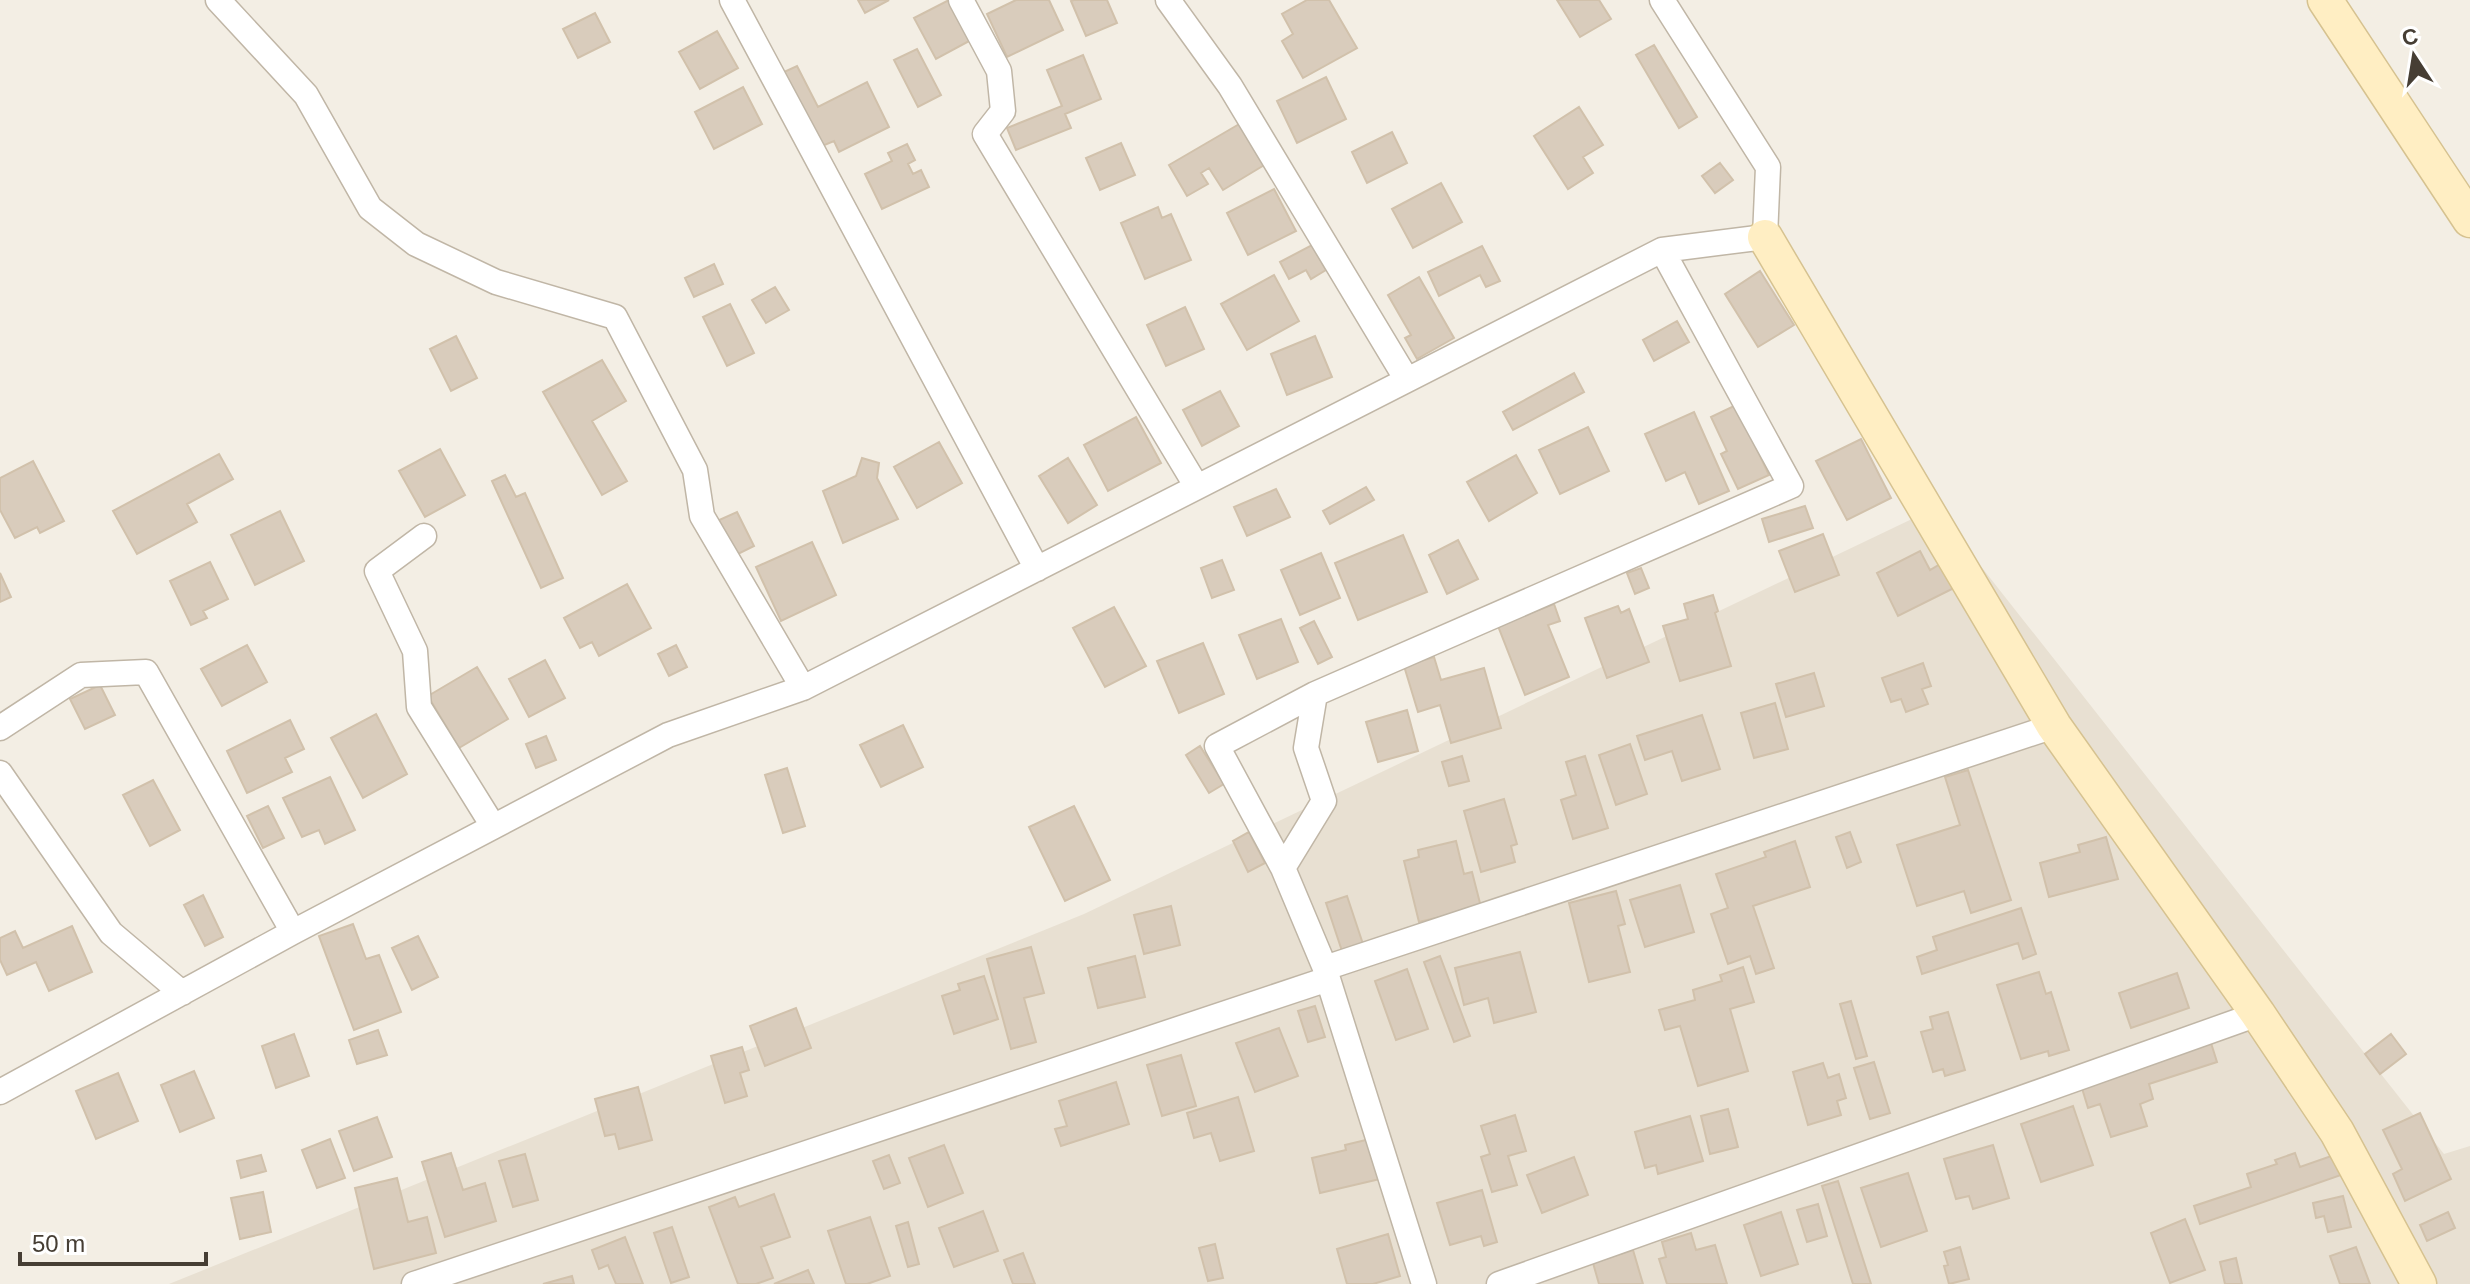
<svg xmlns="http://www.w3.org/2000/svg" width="2470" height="1284" viewBox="0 0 2470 1284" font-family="Arial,sans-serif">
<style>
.residential{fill:#e8e0d2}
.building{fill:#d9ccbc;stroke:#d1c1ab;stroke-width:2}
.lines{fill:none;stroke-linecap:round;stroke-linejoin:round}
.street-casing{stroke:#c0b6a6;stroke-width:27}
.secondary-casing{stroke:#d6c290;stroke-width:37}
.street{stroke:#fff;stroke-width:24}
.secondary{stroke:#ffeec3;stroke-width:34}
</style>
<rect width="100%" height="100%" fill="#f3eee4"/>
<path class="residential" d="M1935,508l509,646 26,-8v138h-2301l915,-370z"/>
<path class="building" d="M858,0h31l-24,13z
M949,0l22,40 -35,19 -22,-41z
M1016,0h33l14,30 -56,27 -20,-43z
M1074,0h33l10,23 -31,13 -15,-35z
M1307,0h22l28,48 -54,30 -21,-37 11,-7 -11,-20z
M1557,0h42l12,19 -31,18z
M595,13l15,29 -32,16 -15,-29z
M717,31l21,37 -38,21 -21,-37z
M1654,45l43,72 -18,11 -43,-73z
M917,49l24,46 -23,12 -24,-47z
M1083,55l18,44 -36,15 6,14 -55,22 -9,-22 55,-22 -15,-36z
M797,66l21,41 49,-25 22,45 -50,25 -5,-11 -12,5 -38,-74z
M1326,77l20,42 -49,24 -20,-42z
M743,87l19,37 -48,25 -19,-37z
M1579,107l24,38 -20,12 10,16 -25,16 -34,-53z
M1241,123l25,41 -43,26 -14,-22 -8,5 7,11 -21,12 -18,-31z
M1392,132l15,31 -40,20 -15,-31z
M1121,143l14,32 -35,15 -14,-32z
M907,144l8,16 -7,4 5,10 8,-4 8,17 -47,22 -17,-35 27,-13 -4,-8z
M1720,163l13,17 -18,13 -13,-17z
M1441,183l21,39 -49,26 -21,-39z
M1274,189l22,42 -48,24 -21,-42z
M1158,207l4,11 9,-4 20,46 -46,19 -24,-56z
M1312,245l14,25 -15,9 -5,-9 -17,9 -9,-17z
M1482,246l18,35 -14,6 -6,-12 -41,21 -11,-24z
M714,264l9,20 -29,13 -9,-19z
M1760,271l34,54 -36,22 -33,-53z
M1274,275l25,46 -52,29 -26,-46z
M1419,277l35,61 -37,21 -12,-21 6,-3 -23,-40z
M775,287l14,23 -23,13 -14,-23z
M730,304l24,49 -27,13 -24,-49z
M1185,307l19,42 -38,17 -19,-41z
M1677,321l12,21 -35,19 -11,-21z
M456,336l21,42 -26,13 -21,-42z
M1315,336l17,41 -45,18 -16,-41z
M602,360l24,41 -34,20 35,60 -25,14 -59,-103z
M1574,373l10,19 -71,38 -10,-18z
M1220,391l19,35 -37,20 -19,-36z
M1736,405l33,70 -31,14 -17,-35 6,-3 -16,-34z
M1694,412l35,79 -30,13 -14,-32 -19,9 -21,-47z
M1136,417l25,46 -53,28 -24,-46z
M1588,427l21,44 -49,23 -21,-44z
M1861,439l30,59 -44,22 -31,-59z
M939,442l23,41 -45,25 -23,-41z
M440,449l25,46 -40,22 -26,-46z
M219,454l14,25 -46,25 10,18 -60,32 -24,-43z
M1516,455l21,38 -48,28 -22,-39z
M862,458l17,5 -2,15 21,41 -55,24 -20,-52 33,-15z
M1068,458l29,47 -29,18 -29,-47z
M33,461l31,60 -24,12 -3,-6 -22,11 -15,-28v-32z
M505,475l11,22 9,-4 38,85 -22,10 -49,-107z
M1366,487l8,13 -44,24 -7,-13z
M1276,489l14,28 -43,19 -13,-29z
M1805,506l8,22 -44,14 -7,-23z
M280,511l24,50 -49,24 -24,-50z
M737,512l17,34 -20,10 -17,-35z
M1823,534l16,41 -44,17 -16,-41z
M1403,535l24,57 -69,28 -23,-57z
M1458,540l20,39 -31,15 -18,-39z
M812,542l24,53 -55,26 -25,-54z
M1920,551l10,19 12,-7 12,25 -56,28 -21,-43z
M1321,553l19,45 -40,17 -19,-45z
M1222,560l12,30 -22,8 -11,-30z
M210,562l18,37 -25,12 4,7 -16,7 -21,-44z
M1641,568l8,20 -14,6 -8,-21z
M0,573l11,24 -11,5z
M627,584l24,44 -52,28 -7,-14 -12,6 -16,-30z
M1713,595l5,16 -3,2 16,53 -51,15 -17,-55 25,-7 -4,-15z
M1554,604l6,17 -12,4 21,52 -44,18 -27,-69z
M1618,606l3,7 8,-4 20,53 -42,16 -22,-60z
M1114,607l32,59 -41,21 -32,-59z
M1281,619l17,43 -41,17 -18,-44z
M1314,621l18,36 -14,7 -18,-36z
M1203,643l21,51 -45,19 -22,-52z
M247,645l20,37 -45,24 -21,-37z
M676,645l11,22 -18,9 -11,-22z
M1434,657l7,23 43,-12 17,60 -50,15 -11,-38 -22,7 -14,-46z
M545,660l20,38 -36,19 -20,-38z
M1923,663l8,23 -9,3 6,15 -22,8 -5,-13 -10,3 -9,-24z
M477,667l31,52 -49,29 -31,-52z
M1814,673l10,33 -38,11 -10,-33z
M100,685l15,30 -30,14 -15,-30z
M1775,703l13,46 -34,9 -13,-45z
M1407,710l11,41 -40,11 -12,-40z
M376,714l31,60 -44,24 -32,-60z
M1702,715l18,54 -38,12 -10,-30 -27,9 -8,-24z
M290,720l14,29 -19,9 7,14 -45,21 -20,-42z
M903,725l20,42 -42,20 -21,-42z
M546,736l10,24 -20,8 -10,-24z
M1630,744l17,50 -31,11 -17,-50z
M1200,746l24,38 -15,9 -23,-38z
M1462,756l7,25 -20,5 -7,-24z
M1585,756l23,72 -35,11 -12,-39 15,-5 -10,-33z
M787,768l18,58 -22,7 -18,-58z
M1968,770l43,130 -40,13 -7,-22 -47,15 -20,-61 63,-20 -15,-48z
M330,777l25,53 -30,14 -6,-14 -17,7 -19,-39z
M153,780l27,50 -30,16 -27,-51z
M1504,799l13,45 -6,2 4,16 -34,10 -17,-61z
M268,806l16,32 -21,10 -16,-32z
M1074,806l36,74 -45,21 -36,-74z
M1249,832l16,31 -17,9 -15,-31z
M1850,832l11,30 -14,6 -11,-31z
M2106,837l12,42 -69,18 -9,-34 40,-11 -2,-7z
M1456,841l8,33 8,-2 9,35 -62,15 -15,-61 15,-4 -1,-7z
M1795,841l15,46 -57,19 21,62 -18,6 -6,-18 -22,8 -17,-50 17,-6 -12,-34 50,-17 -2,-5z
M1680,885l14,47 -49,15 -15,-47z
M1616,891l9,33 -7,2 12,46 -41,10 -20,-79z
M203,895l20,42 -18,9 -21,-41z
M1347,896l16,48 -21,7 -16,-48z
M1171,906l9,39 -36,9 -10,-39z
M2021,908l15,46 -13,5 -5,-16 -96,31 -5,-17 20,-7 -4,-13z
M353,924l13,35 13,-4 22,57 -47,18 -35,-94z
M72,926l20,46 -43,19 -13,-29 -29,13 -7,-15v-22l15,-7 8,17z
M418,936l20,41 -26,13 -20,-42z
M1031,947l13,46 -20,5 12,44 -25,7 -24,-90z
M1520,952l16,60 -42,11 -6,-25 -24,7 -9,-37z
M1135,956l10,41 -47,11 -10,-40z
M1440,956l30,80 -16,6 -30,-80z
M1743,967l11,35 -24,7 18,62 -50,15 -18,-60 -15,4 -6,-20 36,-10 -2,-10 29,-9 -2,-6z
M1407,969l21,60 -32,11 -21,-59z
M2039,972l7,22 5,-2 18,58 -20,6 -1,-5 -27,8 -24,-74z
M2177,973l12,35 -58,20 -12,-35z
M984,976l14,43 -44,15 -12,-38 18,-6 -2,-6z
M1851,1001l16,55 -11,3 -16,-55z
M1315,1006l10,31 -17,5 -10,-31z
M796,1008l15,40 -46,18 -15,-40z
M1948,1012l17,58 -20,6 -2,-7 -10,3 -12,-40 12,-3 -3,-12z
M1279,1028l19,48 -43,16 -19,-49z
M378,1030l9,25 -30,9 -8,-24z
M294,1034l15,42 -33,12 -14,-42z
M2391,1034l15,20 -26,20 -15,-20z
M2211,1043l6,19 -68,22 4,15 -13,5 7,22 -36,11 -11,-33 -12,4 -7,-23z
M742,1047l7,23 -9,3 7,23 -22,7 -14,-47z
M1181,1055l15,51 -34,10 -15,-51z
M1874,1062l16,51 -20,6 -16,-51z
M1823,1063l5,15 11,-4 7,24 -9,3 4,14 -33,10 -15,-53z
M194,1071l20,47 -34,14 -19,-47z
M118,1073l20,48 -42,18 -20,-48z
M1116,1082l13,42 -68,22 -6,-17 12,-3 -8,-25z
M638,1087l14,53 -33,9 -4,-15 -10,2 -10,-37z
M1238,1097l16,54 -34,10 -9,-28 -17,5 -7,-25z
M2073,1106l20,59 -52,17 -20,-58z
M1728,1109l10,38 -28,7 -9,-38z
M2420,1113l31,66 -46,22 -12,-27 9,-5 -19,-39z
M1515,1115l11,36 -18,5 9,29 -25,7 -11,-35 9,-3 -9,-28z
M1690,1116l13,45 -45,13 -2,-9 -11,3 -10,-36z
M377,1117l15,40 -38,14 -15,-40z
M330,1139l15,39 -28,10 -15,-38z
M1370,1139l10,40 -60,14 -8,-35 34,-8 -1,-5z
M944,1145l19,48 -35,14 -19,-49z
M1993,1145l16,53 -36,11 -4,-13 -13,3 -12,-40z
M451,1153l12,37 22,-7 11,38 -51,16 -23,-75z
M2295,1153l5,14 37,-13 7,20 -144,50 -6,-18 57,-19 -4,-13 30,-10 -2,-4z
M525,1154l13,46 -25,7 -14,-46z
M261,1155l5,16 -25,7 -4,-17z
M889,1155l11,28 -16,6 -11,-28z
M1574,1157l14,38 -46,18 -15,-38z
M1908,1173l19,58 -46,16 -20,-59z
M397,1178l11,44 19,-5 9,36 -62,16 -19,-81z
M1838,1181l33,103h-18l-31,-98z
M1482,1190l15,52 -13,4 -3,-10 -31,9 -13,-42z
M263,1192l8,40 -31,7 -9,-41z
M774,1194l16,43 -29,10 12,31 -17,6h-18l-29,-77 26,-10 4,10z
M2343,1196l8,31 -23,5 -4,-16 -8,2 -3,-15z
M1818,1204l9,32 -20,6 -10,-32z
M983,1211l15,40 -44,16 -15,-39z
M1781,1212l17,52 -37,12 -17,-51z
M2448,1212l7,16 -28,13 -7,-16z
M870,1217l20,59 -23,8h-21l-18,-53z
M2185,1219l20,51 -35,13 -19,-50z
M908,1222l11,42 -11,3 -12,-41z
M672,1227l17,50 -18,6 -17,-50z
M1691,1233l5,17 19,-5 12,39h-60l-8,-25 7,-2 -4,-15z
M1388,1234l12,42 -27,8h-26l-10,-35z
M625,1237l18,47h-27l-8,-19 -9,4 -7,-19z
M1215,1244l8,34 -15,3 -9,-33z
M1960,1247l9,32 -20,5 -5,-18 4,-1 -4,-13z
M2356,1247l14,37h-30l-10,-28z
M1633,1250l10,34h-44l-6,-21z
M1023,1253l12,31h-22l-9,-24z
M2236,1258l6,26h-17l-5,-22z
M808,1270l6,14h-40z
M572,1276l2,8h-31z"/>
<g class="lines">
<defs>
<path id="street" d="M218,0l88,95 64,113 46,36 80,38 119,35 80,153 7,46 101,172
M732,0l305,569
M961,0l38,71 4,40 -18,23 212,353
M1168,0l62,86 177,294
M424,536l-47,35 38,80 4,56 74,119
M0,728l81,-53 65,-3 147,260
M0,773l111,160 71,60
M1283,868l-66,-122 98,-52
M1325,968l-42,-100 41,-67 -18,-53 9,-54 476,-208 -129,-236 103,-13 3,-70 -106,-167
M1328,979l96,305
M0,1092l293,-160 375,-197 135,-47 859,-438
M414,1284l914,-305 -3,-11 729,-242
M1499,1284l759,-270"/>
<path id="secondary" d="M2325,0l145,220
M1765,237l289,489 204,288 79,118 82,152"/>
</defs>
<use href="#street" class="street-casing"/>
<use href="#secondary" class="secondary-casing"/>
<use href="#street" class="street"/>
<use href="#secondary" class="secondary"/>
</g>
<g transform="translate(2414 56) rotate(348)" stroke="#ffffff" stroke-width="6" paint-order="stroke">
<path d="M0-6L14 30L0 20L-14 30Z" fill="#463e34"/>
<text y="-12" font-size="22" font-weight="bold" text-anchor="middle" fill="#463e34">С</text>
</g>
<path d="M20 1252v12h186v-12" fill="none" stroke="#463e34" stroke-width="4"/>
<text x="32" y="1252" font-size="24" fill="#463e34" stroke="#ffffff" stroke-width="6" paint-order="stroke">50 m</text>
</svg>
